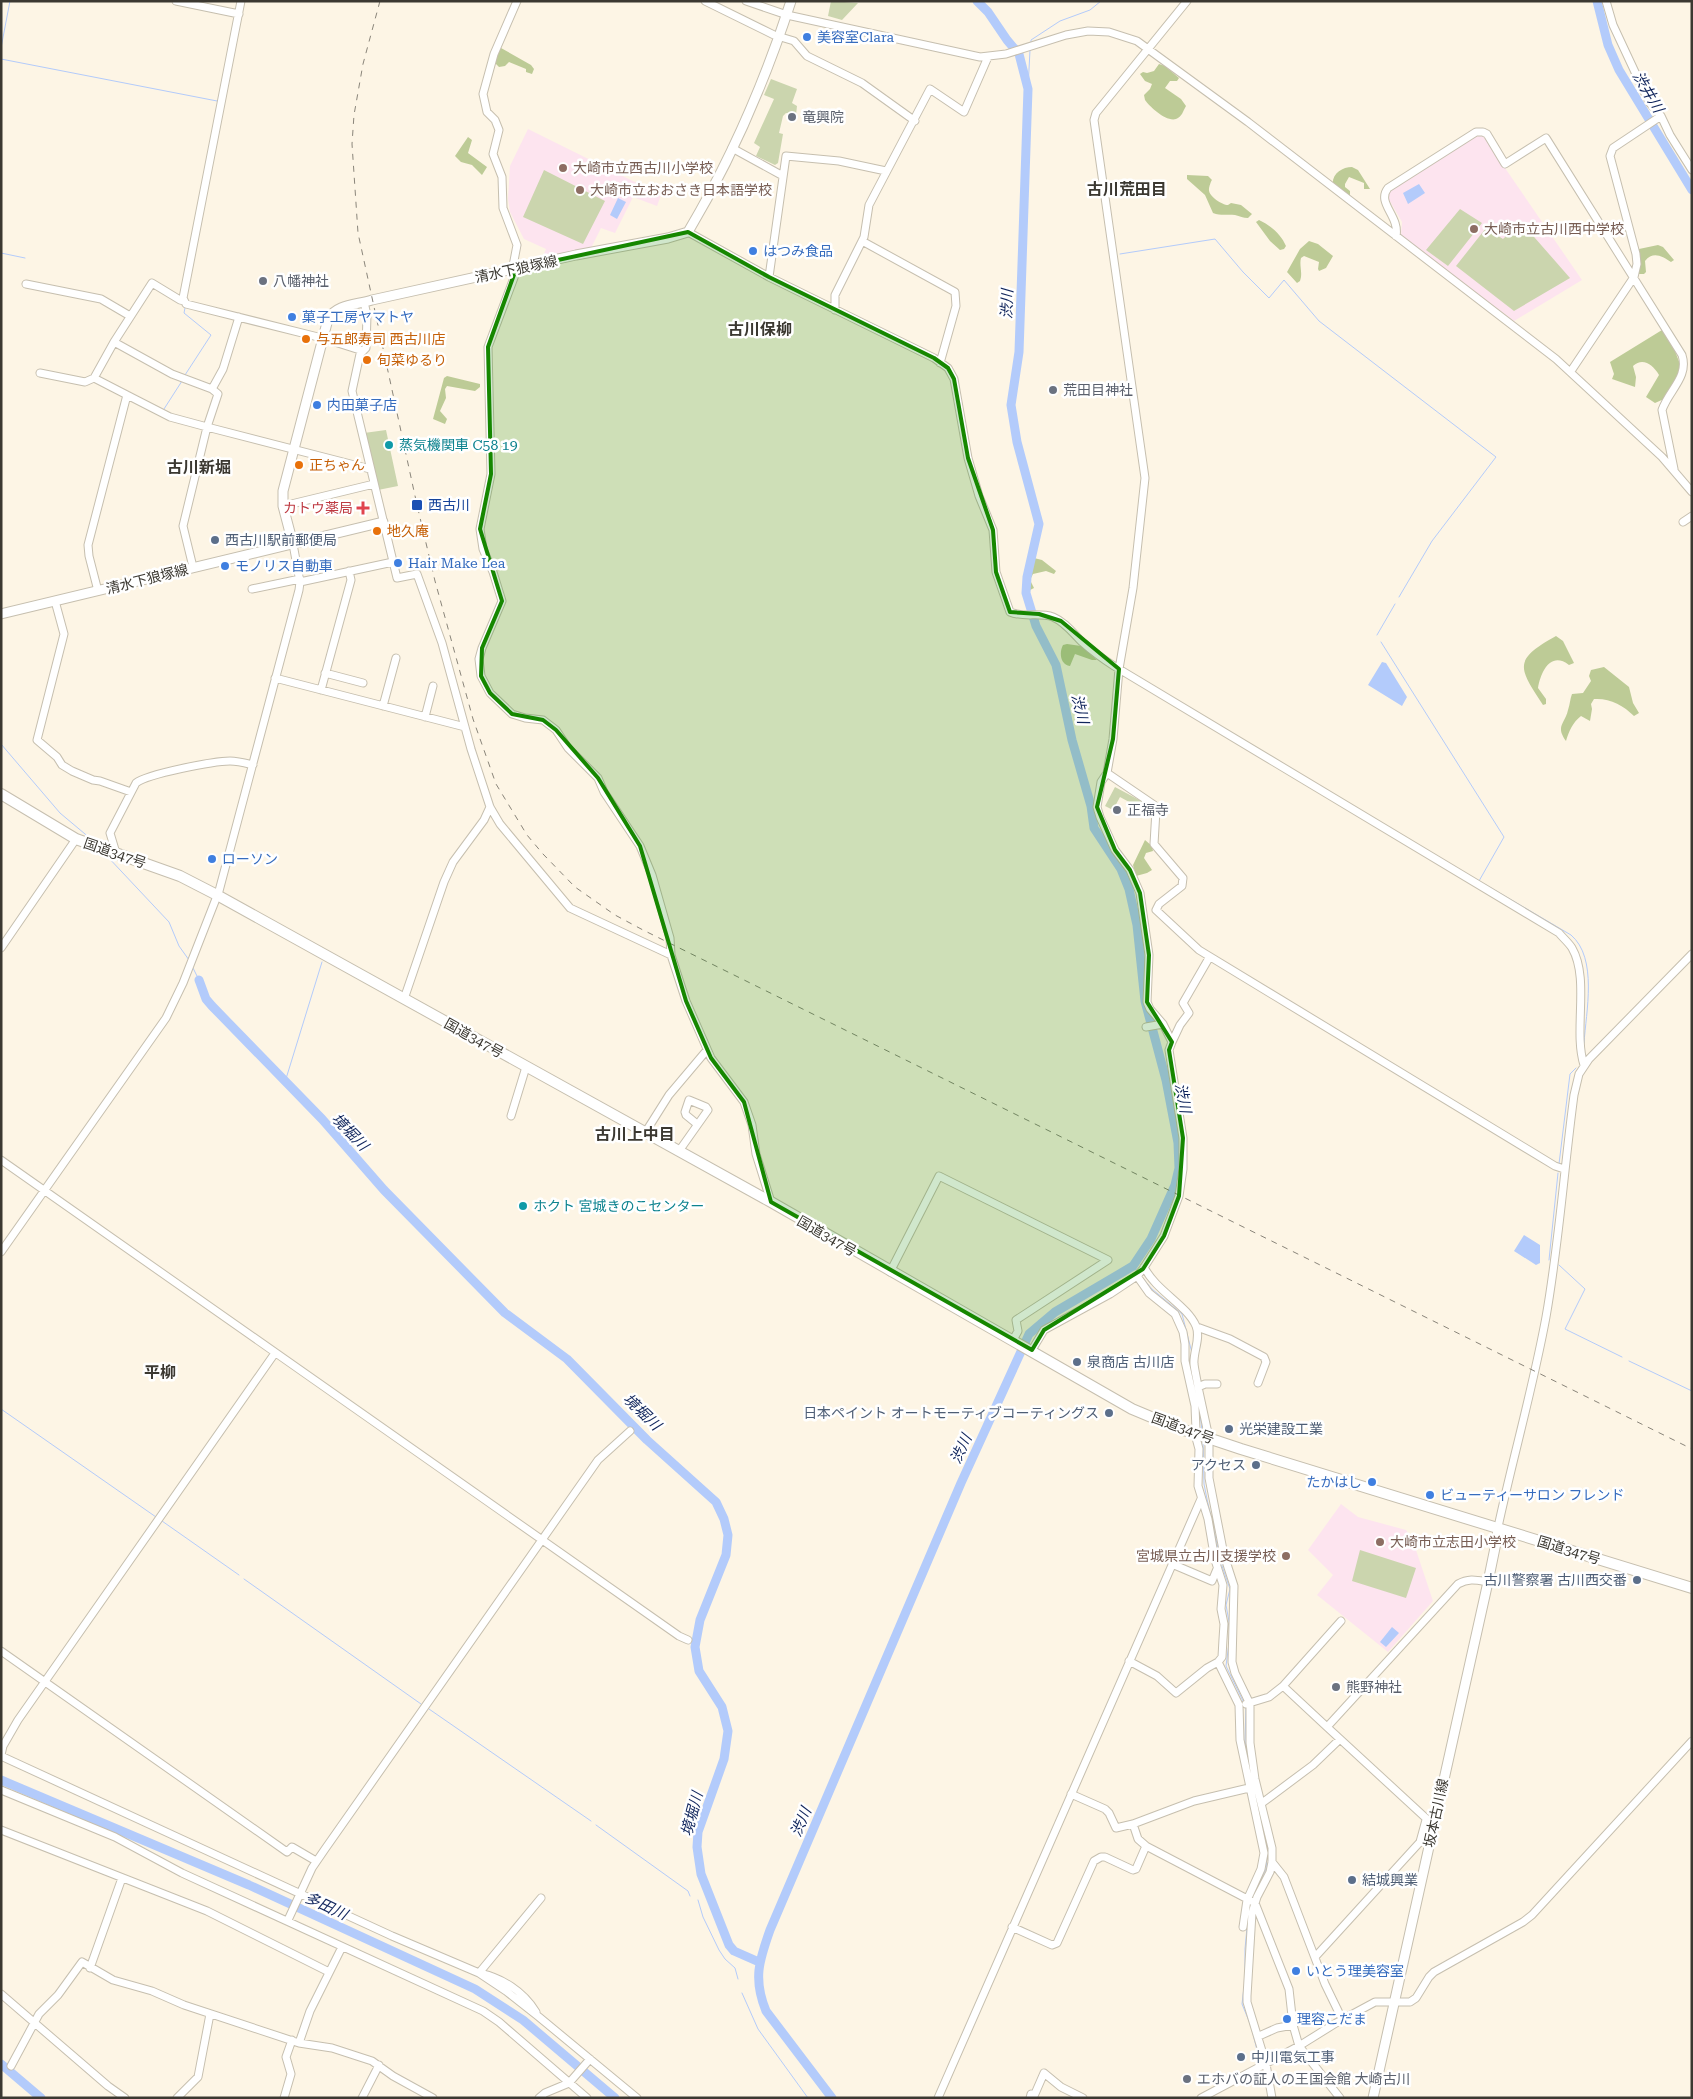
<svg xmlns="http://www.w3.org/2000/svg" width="1693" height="2099" viewBox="0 0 1693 2099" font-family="'Roboto Serif','Noto Sans JP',serif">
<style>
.education{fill:#fde4ef}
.green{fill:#cbd5ae}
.forest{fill:#bdcb96}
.water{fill:#b3cbfb}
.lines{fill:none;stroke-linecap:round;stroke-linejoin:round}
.stream{stroke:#b3cbfb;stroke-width:1}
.river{stroke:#b3cbfb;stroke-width:9}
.minor-casing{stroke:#c6bfaf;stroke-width:9}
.major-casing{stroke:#c6bfaf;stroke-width:11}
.highway-casing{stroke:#c6bfaf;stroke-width:12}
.minor{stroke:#fff;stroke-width:7}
.major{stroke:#fff;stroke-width:9}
.highway{stroke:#fff;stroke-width:10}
.rail{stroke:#8a857a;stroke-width:1;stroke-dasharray:6 6;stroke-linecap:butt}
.marked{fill:#168700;fill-opacity:0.2;stroke:#168700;stroke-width:4;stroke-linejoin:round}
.shop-dot{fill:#3f7fe0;stroke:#fff;stroke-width:2}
.worship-dot{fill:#6b7280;stroke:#fff;stroke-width:2}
.education-dot{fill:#8d6e63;stroke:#fff;stroke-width:2}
.food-dot{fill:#e8710a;stroke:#fff;stroke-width:2}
.culture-dot{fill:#0f9aa8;stroke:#fff;stroke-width:2}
.transit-dot{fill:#1a4fb4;stroke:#fff;stroke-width:2}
.health-dot{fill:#e0444e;stroke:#fff;stroke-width:2}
.service-dot{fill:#5c6f8a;stroke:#fff;stroke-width:2}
.labels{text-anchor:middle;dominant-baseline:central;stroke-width:5;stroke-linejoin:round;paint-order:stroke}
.shop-label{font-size:14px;fill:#366cbe;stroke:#fff;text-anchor:start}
.worship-label{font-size:14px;fill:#5b616d;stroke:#fff;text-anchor:start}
.education-label{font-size:14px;fill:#785e54;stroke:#fff;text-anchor:start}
.street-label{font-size:14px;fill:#3b3831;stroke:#fff}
.food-label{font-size:14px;fill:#c56008;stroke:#fff;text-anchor:start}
.culture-label{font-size:14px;fill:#0d838f;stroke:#fff;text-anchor:start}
.transit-label{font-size:14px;fill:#164399;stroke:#fff;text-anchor:start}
.health-label{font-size:14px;fill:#be3a42;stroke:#fff;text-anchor:end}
.service-label{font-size:14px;fill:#4e5e75;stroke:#fff;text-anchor:start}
.water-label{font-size:15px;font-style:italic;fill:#10255c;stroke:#fff}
.quarter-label{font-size:16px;font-weight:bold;fill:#3b3831;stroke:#fff}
</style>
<rect width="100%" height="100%" fill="#fdf5e5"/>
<path class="education" d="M528,129l133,66 -4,11 -24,-9 -18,36 -14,-5 -11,22 -48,9 4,-10 -22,-10 -14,-27 -2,-13 2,-33z
M1476,134l7,2 99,144 -68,41 -113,-85 1,-14 -14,-24 2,-7z
M1341,1504l17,13 48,13 7,11 20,60 -45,51 -71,-57 16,-20 -25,-25z"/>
<path class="green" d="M831,1l27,2 -16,17 -14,-4z
M771,79l26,10 -5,14 5,3 -1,9 -10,-2 -3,3 -4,17 4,1 -5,29 -3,2 -19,-9 4,-9 -6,-4 20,-44 -10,-4z
M544,170l61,31 -22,43 -60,-27z
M1460,209l22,14 -34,43 -22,-16z
M1521,222l49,56 -56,33 -58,-45 30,-38 17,11z
M386,430l12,56 -20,4 -14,-57z
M1115,787l28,15 -3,6 -20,-11 -7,13 -8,-4z
M1360,1550l56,18 -10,30 -54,-17z"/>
<path class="forest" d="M501,48l30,17 3,4 -2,5 -6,-2v-3l-17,-7 -4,4 -6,1 -4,-4 1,-8z
M1159,64l6,2 14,12 -2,3h-7l-5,7 16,11 5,7c-3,5 -4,11 -10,13 -10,3 -26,-12 -31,-19l-1,-5 6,-6 2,-5 -7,-3 -5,-7 3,-2 4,1 7,-2z
M468,137l4,3 -4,13 19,14 -5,8 -10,-10 -11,-3 -6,-6z
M1352,167l6,3 12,19h-6v-6l-15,-6 -4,7v3l5,4v4l-2,1 -15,-10c-2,-12 9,-19 19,-19z
M1187,175l21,1 4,4c-1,1 -3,7 -3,9 -1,7 13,16 19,16l3,-2 10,2 11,9 -4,4c-5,0 -8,-2 -13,-3 -8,-1 -14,1 -22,-2l-8,-18 -18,-16z
M1259,220c11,5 22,14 27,26l-2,3 -4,1 -10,-9 -14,-19z
M1309,241l9,3 15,12 -7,12 -7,3 -1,-2 1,-7 -15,-6 -3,2c-2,8 2,15 -1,23l-3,2 -10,-11 13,-23z
M1658,245l5,2 11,13 -3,2c-9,-6 -18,-11 -26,-1l1,11 -2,2h-7v-21l2,-4z
M1662,330l11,16 7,18 1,6 -17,29 -9,4 -9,-6 13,-22c-6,-10 -16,-18 -26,-9l3,11 -1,10 -23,-8 2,-5 -4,-12z
M447,376l33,8v3l-5,4 -28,-5 -2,3 1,9 -6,13 7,8 -2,5 -12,-5 11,-41z
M1034,558l8,2 14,11 -2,3 -8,-3 -13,3 -3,6 4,8 -4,2 -6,-3 -1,-6 5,-20z
M1556,636l7,5 11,22 -5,2c-18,-14 -28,6 -31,23l8,11v5l-3,1c-25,-38 -30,-45 13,-69z
M1067,644l14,2 16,14h-5l-17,-6 -5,12c-10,-1 -11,-14 -7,-21z
M1604,667l25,20 4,16 6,10 -5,3c-11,-11 -24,-18 -40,-17l-3,5 1,5 -2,12 -9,-5c-8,6 -12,15 -15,25 -11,-15 -1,-17 2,-31 2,-6 2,-11 4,-16l11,-1 8,-12 -2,-5 2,-6z
M1145,840l7,6 1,5 -7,2 -2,5 8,12 -5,3 -11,3 -3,-11z"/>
<path class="water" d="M1419,184l6,9 -17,11 -5,-11z
M618,198l8,4 -9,17 -7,-4z
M1382,662l4,1 21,34 -5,9 -34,-21z
M1524,1235l16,10v18l-4,2 -22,-14z
M1392,1627l7,6 -13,14 -6,-5z"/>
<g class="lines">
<path class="stream" d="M1031,44v-4l29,-19 30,-11 11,-9
M1,48l9,-47
M1,59l216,42
M1028,89l2,-39
M1,253l24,5
M1120,254l95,-15 28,33 26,26 15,-18 35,41 177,136 -64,84 -33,56
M185,308l-1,5 27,22 -26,40
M164,409l18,-28
M1377,635l18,-31
M1381,642l123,195 -25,44
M1,744l59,69 31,26
M106,855l63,67 10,24 10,14
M1486,885l85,50c27,23 15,77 13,108
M192,966l7,14
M285,1082l37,-120
M1559,1164l11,-90 6,-6
M1549,1260l9,-87
M1559,1265l26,24 -20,40 57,28
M1133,1266l4,5
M1141,1276l11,13 30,25 10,39
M1629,1361l63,30
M1,1409l155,108
M1200,1413l2,18
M1203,1440l1,44 3,15 15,67 8,23 -4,16 4,22
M162,1521l77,54
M244,1579l177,125
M1229,1643l-3,23 18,37
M1246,1706l-1,35 5,28
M429,1709l162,112
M1254,1788l2,8
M596,1825l92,66 2,5
M1251,1899l15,-30 2,-23
M698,1900l5,17 16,33 6,9 10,9 3,11
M1245,1973v-24l3,-32
M1244,1987l-2,17 9,22
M742,1993l16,36 50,69
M1252,2030l8,32"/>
<path class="river" d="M1597,1l11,44 11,25 73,120
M199,980l7,19 6,7 110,113 62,71 121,123 62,46 80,81 69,62 8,17 4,16 -2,20 -26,65 -5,27 4,24 23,36 6,24 -4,28 -26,73 -1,15 4,27 28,71 5,6 25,11
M1,1780l248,105 226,104 48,31 92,78
M1,2064l40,34
M832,2098l-66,-87c-13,-32 -7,-50 4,-81l191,-447 68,-149 26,-22 78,-46 18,-27 24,-54 4,-17 -1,-25 -12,-63 -21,-79 -8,-76 -8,-36 -8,-20 -27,-41 -3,-22 -19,-66 -16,-75 -20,-39 -10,-33 1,-16 12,-53 -22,-82 -6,-37 8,-53 9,-263 -9,-35 -12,-14 -19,-28 -11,-11"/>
<defs>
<path id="minor" d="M176,1l63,13
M241,1l-58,297 3,6 136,34 41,13
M517,1l-23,53 -11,40 4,18 8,8 4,10 -6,24 9,23 1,31 14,37 -4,21 3,3 -1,6 -27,72 3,127 -11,55 3,20 10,23 9,29 -20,47 -3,11 2,17 9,17 22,21 13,4 18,2 13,10 12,18 30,30 6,14 36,54 12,29 18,63 1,17 15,46 25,57 33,44 8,23 4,29 15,48
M705,1l69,34 20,6 13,15 55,27 53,38
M746,1l41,14 193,42 26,-3 60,-19 22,-4 21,1 28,9 111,81 308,237 106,98 30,35
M1606,1l7,24 36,77 12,14 9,19 22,35
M732,148l51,28
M688,232l81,45 165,81 14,10 6,11 14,79 11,38 14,34 3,42 14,40c14,6 29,0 43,5 12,5 20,16 29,25 10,9 21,17 32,24l445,267c4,5 10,10 13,15 18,31 1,83 12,117
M1396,236c4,-20 -20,-33 -8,-48l88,-56h7l4,2 18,30 41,-26 136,217c7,22 -13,35 -20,55l12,59
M862,241l93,51 1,14 -16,57
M769,277l17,-121 53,5 47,10
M26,284l75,15 29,17
M364,302l3,13 -1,33 -6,6 -8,37 45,187 20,-4 25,69 29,106 19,58 10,17 70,84 101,47
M835,310v-15l29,-58 5,-32 61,-116 34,23 24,-55
M114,342l58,32 40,15 6,5 -11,33 163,42
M1571,371l63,-94 3,-13 -1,-10 -26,-98 3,-8 48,-32
M40,373l45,9 9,-4 20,-36 38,-59 28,17 4,1
M94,378l33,17
M212,389l11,-20 16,-52
M283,506l91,-22
M1683,522l9,-6
M300,582l93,-20
M252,589l48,-10
M98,591l-9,-35 -1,-11 39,-150 43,22 37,10 -24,99 10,41
M55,601l9,33 -27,106 20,17 5,8 10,6 21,9 7,1 31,11
M325,673l38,10
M275,678l190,49
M321,690l30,-110 -2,-9
M383,706l13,-48
M425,717l8,-31
M1107,773l47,32 2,5 -2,34 29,34 -1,8 -23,18 -3,6 43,40 356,216 9,3
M116,853l-6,-20 26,-50c11,-9 78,-22 94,-22 8,0 15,2 23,4
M1,948l75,-109
M404,999l40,-117 9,-20 31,-42 6,-13
M1146,1027l17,-3
M1172,1042l8,-17 9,-12 -6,-10 26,-45
M511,1116l15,-49
M645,1133l24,-38 38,-45
M679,1151l29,-41 -2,-3 -17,-7 -4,12 1,3 11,9
M1,1160l678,476 9,4
M1,1252l165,-234 17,-35 36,-92 80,-301 1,-8 -7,-38
M1144,1267c12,24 43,38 52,59 5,12 -3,26 -2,38 1,8 3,16 4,23
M890,1272l49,-96 169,84 -92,60 2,11 -5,9
M1137,1276l12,17 26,21 8,18 2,12v17l10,45 1,24 -1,4 4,15 -1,37 10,33 7,41 8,25 -2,24 3,15 -1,15 -1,18 -4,5 21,43 1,35 24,113 -3,16 -14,31 -4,27
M1197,1327l33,12 34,18 2,5 -8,21
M1032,1350l12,-20 66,-36 27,-18 6,-7 21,-33 15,-40 4,-27v-31l-14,-88 3,-8 -9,-18 -13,-15 -3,-7 2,-47 -9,-62 -10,-23 -15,-20 -15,-33 -3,-10 4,-25 6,-9 6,-34 6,-70 14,-81 12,-110 -51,-358 2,-7 91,-112
M1217,1384h-12l-7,3 11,51v40l15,77 10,31 -2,76 3,11 15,31v39l5,36 17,69v14l-2,10 -13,25 -5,16 -5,83v6l19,62 6,34
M1498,1527c15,-70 35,-139 48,-210 13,-73 18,-148 28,-222l5,-21 10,-15 103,-105
M1172,1564l40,17 5,-12
M1,1651l286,201 5,-5 24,14
M1129,1661l28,15 19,17 31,-25 11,-6
M1283,1686l58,-65
M1246,1704l23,-7 14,-11 44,41 131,-143c11,-6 18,-4 30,-2
M1327,1727l102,94
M1,1755l2,-9 15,-26 257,-367
M1,1756l391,180 87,37 27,18 33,26 98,81
M1,1790l114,47 67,36 301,138 16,11 88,76
M1071,1794l34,15 4,4 7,15 17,-4 61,-23 55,-13
M1262,1803l51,-38 27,-26
M1133,1824l5,15 8,7
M1,1830l206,81 122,61
M1272,1862l12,15 41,107 17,35
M288,1920l24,-52 13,-19 273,-389 32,-29
M1012,1927l40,18 5,-2 37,-82 7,-4h4l28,13 3,-1 10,-23 109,57 34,86 4,36 6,21 41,52
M1316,1956l104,-114 6,-22
M90,1968l32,-90
M1,1994l107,92 17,12
M536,2012c-13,-21 -34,-34 -57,-39l62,-75
M1259,2036l18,-8 16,-3
M299,2043l11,-32 32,-64
M11,2066l28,-52 19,-19 24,-33 31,18 39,11 32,14 115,38 33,5 40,13 21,15 40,22
M177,2098l21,-21 12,-63
M284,2098l7,-24 -5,-17 6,-17
M362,2098l17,-33
M539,2098l6,-5 24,-10 21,-24
M938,2098l263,-599
M1030,2098l1,-4 3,2 10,-23 17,14 22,11
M1201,2098l98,-52 37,-23 39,-21h35l6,-4 13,-21 5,-5 89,-50 9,-7 160,-174"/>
<path id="major" d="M293,544l-10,-38v-15l45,-172c9,-15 28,-14 44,-19l204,-45 92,-17 20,-6c43,-72 77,-151 103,-231
M1,614l382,-92
M1373,2098l115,-516 9,-44 1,-11"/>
<path id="highway" d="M1,794l75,45 104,37 37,19 554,307 361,207 43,18 66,22 451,139"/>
</defs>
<use href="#minor" class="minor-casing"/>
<use href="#major" class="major-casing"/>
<use href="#highway" class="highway-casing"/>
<use href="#minor" class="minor"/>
<use href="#major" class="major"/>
<use href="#highway" class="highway"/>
<path class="rail" d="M380,1l-17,63 -9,51 -2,29 6,89 59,272 18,76 38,138 23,65 31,51 16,19 32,33 40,28 28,15 1049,519"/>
</g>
<path class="marked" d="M688,232l81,45 165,81 14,10 6,11 14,79 25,72 3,42 14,40 29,2 22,7 58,48 -6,70 -16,68 18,43 15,20 10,23 9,62 -2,47 25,40 -3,8 14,88 -4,58 -15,40 -21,33 -99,61 -12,20 -261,-148 -27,-100 -33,-44 -25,-57 -46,-155 -42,-68 -42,-48 -13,-10 -31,-6 -22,-21 -9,-17 1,-28 20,-47 -22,-72 11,-55 -3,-127 28,-78z"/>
<g class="shop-dot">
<circle cx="807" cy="37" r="5"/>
<circle cx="753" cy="251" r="5"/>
<circle cx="292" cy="317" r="5"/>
<circle cx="317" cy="405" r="5"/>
<circle cx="398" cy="563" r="5"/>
<circle cx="225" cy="566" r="5"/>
<circle cx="212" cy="859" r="5"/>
<circle cx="1372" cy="1482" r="5"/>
<circle cx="1430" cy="1495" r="5"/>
<circle cx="1296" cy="1971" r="5"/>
<circle cx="1287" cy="2019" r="5"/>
</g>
<g class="worship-dot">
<circle cx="792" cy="117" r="5"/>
<circle cx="263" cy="281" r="5"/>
<circle cx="1053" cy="390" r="5"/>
<circle cx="1117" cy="810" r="5"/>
<circle cx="1336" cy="1687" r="5"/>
<circle cx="1187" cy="2079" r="5"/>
</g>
<g class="education-dot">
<circle cx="563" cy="168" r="5"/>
<circle cx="580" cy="190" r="5"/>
<circle cx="1474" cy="229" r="5"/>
<circle cx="1380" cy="1542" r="5"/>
<circle cx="1286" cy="1556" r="5"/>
</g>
<g class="food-dot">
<circle cx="306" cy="339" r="5"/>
<circle cx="367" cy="360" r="5"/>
<circle cx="299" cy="465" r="5"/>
<circle cx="377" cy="531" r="5"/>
</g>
<g class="culture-dot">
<circle cx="389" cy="445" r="5"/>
<circle cx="523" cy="1206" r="5"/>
</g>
<rect class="transit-dot" x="411" y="499" width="12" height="12" rx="2.5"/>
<path class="health-dot" d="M360.5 500.5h5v5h5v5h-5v5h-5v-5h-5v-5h5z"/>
<g class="service-dot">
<circle cx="215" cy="540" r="5"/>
<circle cx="1077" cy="1362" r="5"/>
<circle cx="1109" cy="1413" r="5"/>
<circle cx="1229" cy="1429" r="5"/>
<circle cx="1256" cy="1465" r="5"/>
<circle cx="1637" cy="1580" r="5"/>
<circle cx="1352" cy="1880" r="5"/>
<circle cx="1241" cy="2057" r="5"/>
</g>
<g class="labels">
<g class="shop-label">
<text x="817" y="37">美容室Clara</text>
<text x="763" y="251">はつみ食品</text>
<text x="302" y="317">菓子工房ヤマトヤ</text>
<text x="327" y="405">内田菓子店</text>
<text x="408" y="563">Hair Make Lea</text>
<text x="235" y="566">モノリス自動車</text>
<text x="222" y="859">ローソン</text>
<text x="1362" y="1482" text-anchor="end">たかはし</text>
<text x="1440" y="1495">ビューティーサロン フレンド</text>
<text x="1306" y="1971">いとう理美容室</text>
<text x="1297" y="2019">理容こだま</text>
</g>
<g class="worship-label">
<text x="802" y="117">竜興院</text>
<text x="273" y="281">八幡神社</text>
<text x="1063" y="390">荒田目神社</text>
<text x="1127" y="810">正福寺</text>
<text x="1346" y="1687">熊野神社</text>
<text x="1197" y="2079">エホバの証人の王国会館 大崎古川</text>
</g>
<g class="education-label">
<text x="573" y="168">大崎市立西古川小学校</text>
<text x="590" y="190">大崎市立おおさき日本語学校</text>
<text x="1484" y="229">大崎市立古川西中学校</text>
<text x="1390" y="1542">大崎市立志田小学校</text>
<text x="1276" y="1556" text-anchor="end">宮城県立古川支援学校</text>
</g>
<g class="street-label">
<text transform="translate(516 269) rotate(-12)">清水下狼塚線</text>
<text transform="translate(147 579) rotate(-14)">清水下狼塚線</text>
<text transform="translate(115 853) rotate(19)">国道347号</text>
<text transform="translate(474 1038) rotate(29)">国道347号</text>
<text transform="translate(827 1236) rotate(30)">国道347号</text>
<text transform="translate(1183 1428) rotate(20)">国道347号</text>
<text transform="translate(1569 1550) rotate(17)">国道347号</text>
<text transform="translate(1436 1813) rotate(-78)">坂本古川線</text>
</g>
<g class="food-label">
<text x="316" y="339">与五郎寿司 西古川店</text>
<text x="377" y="360">旬菜ゆるり</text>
<text x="309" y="465">正ちゃん</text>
<text x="387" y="531">地久庵</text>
</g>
<g class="culture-label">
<text x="399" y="445">蒸気機関車 C58 19</text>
<text x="533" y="1206">ホクト 宮城きのこセンター</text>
</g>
<g class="transit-label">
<text x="428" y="505">西古川</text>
</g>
<g class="health-label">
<text x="353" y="508">カトウ薬局</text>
</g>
<g class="service-label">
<text x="225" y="540">西古川駅前郵便局</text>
<text x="1087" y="1362">泉商店 古川店</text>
<text x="1099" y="1413" text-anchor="end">日本ペイント オートモーティブコーティングス</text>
<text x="1239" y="1429">光栄建設工業</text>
<text x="1246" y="1465" text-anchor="end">アクセス</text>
<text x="1627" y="1580" text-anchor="end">古川警察署 古川西交番</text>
<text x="1362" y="1880">結城興業</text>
<text x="1251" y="2057">中川電気工事</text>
</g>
<g class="water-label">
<text transform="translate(1648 92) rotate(59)">渋井川</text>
<text transform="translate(1007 304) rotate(-88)">渋川</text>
<text transform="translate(1080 709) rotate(77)">渋川</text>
<text transform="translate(1183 1098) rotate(79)">渋川</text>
<text transform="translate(350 1132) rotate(46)">境堀川</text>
<text transform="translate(642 1412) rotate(44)">境堀川</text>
<text transform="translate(961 1449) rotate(-65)">渋川</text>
<text transform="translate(692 1814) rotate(-75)">境堀川</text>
<text transform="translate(801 1822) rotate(-67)">渋川</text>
<text transform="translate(326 1906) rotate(25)">多田川</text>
</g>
<g class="quarter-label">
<text x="1127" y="189">古川荒田目</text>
<text x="760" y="329">古川保柳</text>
<text x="199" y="467">古川新堀</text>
<text x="635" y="1134">古川上中目</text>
<text x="160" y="1372">平柳</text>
</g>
</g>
<rect width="1693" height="2099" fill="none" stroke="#3b3831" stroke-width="5"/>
</svg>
